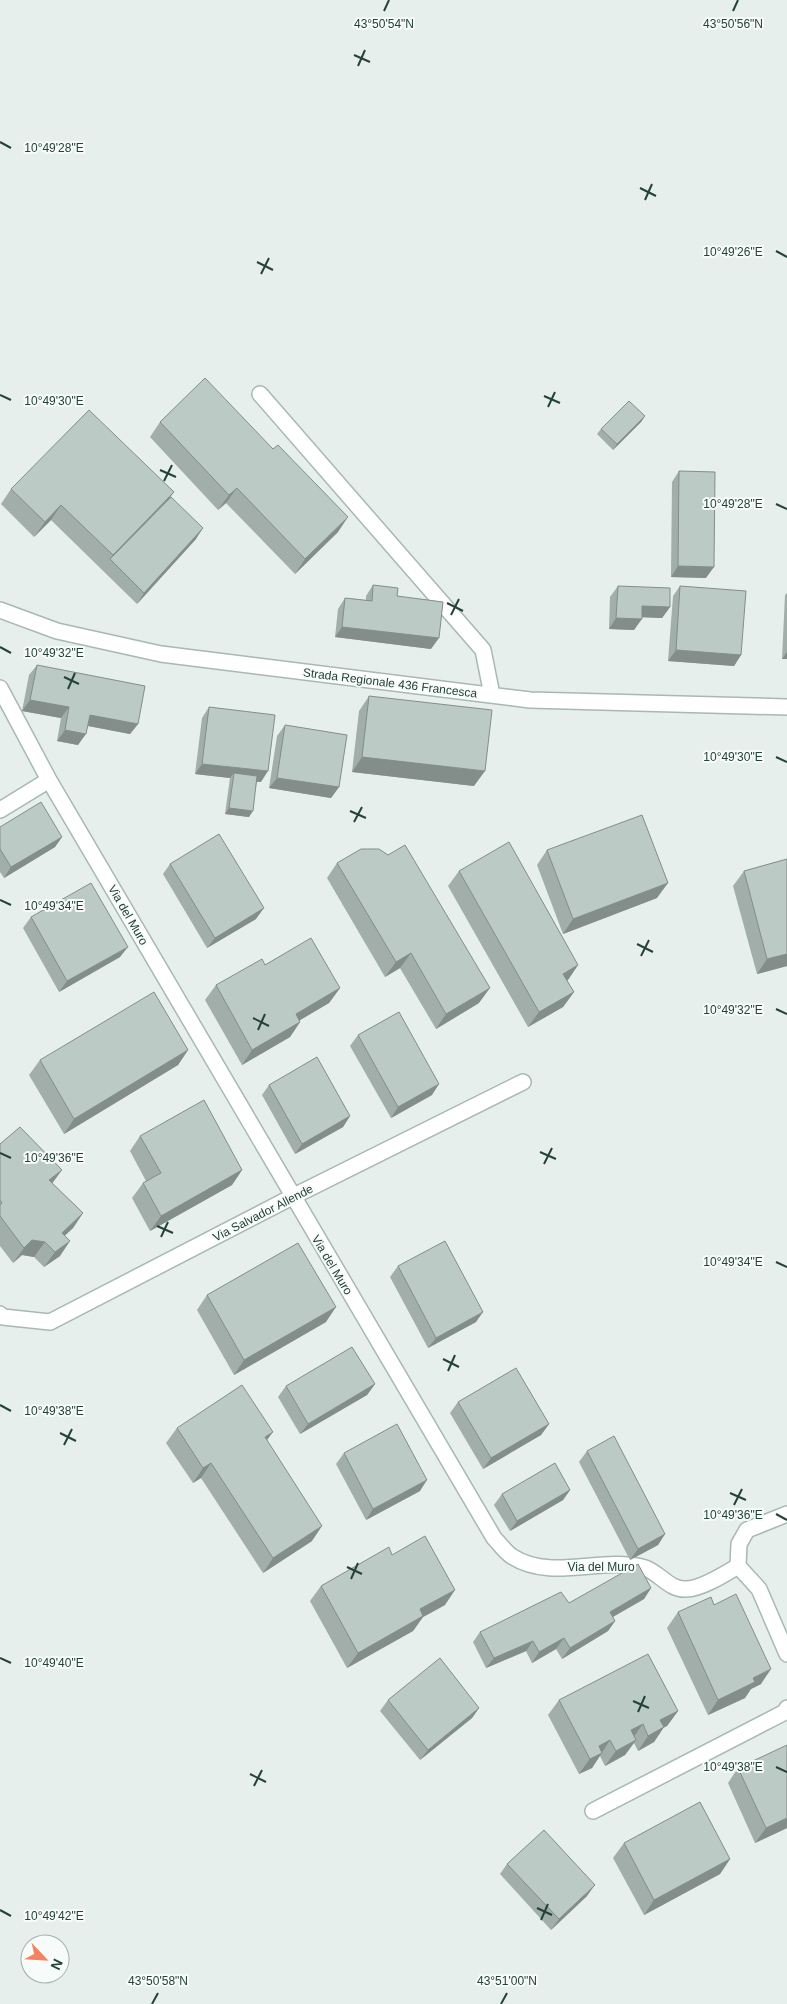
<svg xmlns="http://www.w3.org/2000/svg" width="787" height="2004" viewBox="0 0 787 2004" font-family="Arial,sans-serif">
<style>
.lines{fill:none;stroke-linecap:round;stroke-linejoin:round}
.minor-casing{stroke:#a8b8b2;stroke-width:18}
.minor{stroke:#fff;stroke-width:15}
.wall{fill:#a1aea9}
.shaded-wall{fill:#838d89}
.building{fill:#bbcac4;stroke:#838d89}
.ticks{fill:none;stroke:#24423a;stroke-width:2}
.labels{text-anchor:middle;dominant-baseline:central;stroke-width:4;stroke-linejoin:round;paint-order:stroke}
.street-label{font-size:12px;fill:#24423a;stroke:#f7fbf9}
.ticks-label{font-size:12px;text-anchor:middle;fill:#24423a;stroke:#f7fbf9;stroke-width:4;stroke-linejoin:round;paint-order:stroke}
</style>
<rect width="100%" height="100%" fill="#e6efeb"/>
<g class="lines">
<defs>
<path id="minor" d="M260,394l223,256 9,45
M0,610l57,21 104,23 369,46 257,7
M0,688l49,92 445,758c6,6 12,15 19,19 38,24 88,0 129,10 17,4 26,23 44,22 15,0 39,-15 52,-23l1,-22 8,-14 40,-16
M0,810l49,-30
M0,1314l3,3 47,5 242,-125 231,-115
M738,1566l21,23 28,65
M593,1811l192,-99 2,-4"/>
</defs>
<use href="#minor" class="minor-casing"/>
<use href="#minor" class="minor"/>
</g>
<path class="wall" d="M645,416l-4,6 -28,28 -16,-16 4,-5z
M160,422l178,110 -43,42 -69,-71 -8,7 -68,-73z
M679,471l27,107 -35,-1 1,-95z
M11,489l160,8 25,42 -59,65 -86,-84 -17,17 -33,-33z
M373,585l24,11 34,53 -96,-12 3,-28 7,-11 21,2v-4z
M618,586l52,21 -8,11 -20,-1 -8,13 -25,-1 1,-32z
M680,586l61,69 -7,11 -66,-5 5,-65z
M787,593v66h-5l3,-64z
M37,665l101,59 -8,10 -42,-8 -10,19 -21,-4 4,-23 -39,-7 7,-36z
M369,696l105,90 -122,-14 7,-61z
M209,707l52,75h-4l-8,35 -24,-3 5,-36 -35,-4 7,-56z
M285,725l54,62 -8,11 -62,-10 8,-52z
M0,827l62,10 -7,10 -51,31 -4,-6z
M547,850l110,48 -94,36 -26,-69z
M787,859v107l-30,8 -24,-88 11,-15z
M337,863l142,140 -43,26 -36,-61 -15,9 -58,-99z
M170,864l86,55 -49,29 -44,-74z
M459,871l119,94 -11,16 7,11 -11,15 -35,20 -80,-141z
M31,917l89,40 -61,35 -36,-64z
M265,965l75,23 -11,15 -29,17v2l-10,15 -48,28 -37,-65 11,-15z
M358,1035l74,60 -41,23 -41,-72z
M188,1050l-10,15 -114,69 -35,-59 11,-15z
M269,1085l81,31 -7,11 -48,27 -33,-59z
M140,1136l102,34 -10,15 -82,46 -18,-33 11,-15 3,-2 -16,-30z
M0,1144l52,39 31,30 -10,15 -8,7 -5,21 -16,11 -10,-10 -12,-2 -9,8 -13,-17z
M398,1266l78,56 -48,26 -38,-71z
M207,1295l119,27 -92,53 -37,-65z
M375,1384l-8,11 -67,39 -22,-37 8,-11z
M458,1402l91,22 -8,11 -58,34 -33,-56z
M177,1428l90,13 45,100 -49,32 -62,-95 -8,5 -27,-40z
M587,1451l78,83 -7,11 -28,15 -51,-98z
M344,1453l76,38 -54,29 -30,-56z
M570,1490l-7,10 -53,31 -16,-26 8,-11z
M392,1555l53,50 -22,12 -10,14 -66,37 -37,-67 11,-15z
M651,1588l-7,11 -31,18 2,4 -7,10 -46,28 -6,-10 -24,14 -6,-12 -40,17 -13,-26 7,-10 89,-29z
M714,1605l47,79 -10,5 -6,9 -37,17 -41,-87 11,-16z
M388,1700l91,8 -7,10 -52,42 -40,-49z
M559,1700l119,11 -11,15 -3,1 -10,15 -16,9 -4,-8 -9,12 -20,11 -5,-10 -8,12 -13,6 -31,-59z
M738,1768l49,60 -32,15 -27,-60z
M624,1843l106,16 -10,15 -76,41 -31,-57z
M507,1864l80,32 -36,34 -51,-56z"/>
<path class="shaded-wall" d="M645,416l-4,6 -28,28 4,-6z
M237,488l-11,15 -8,7 11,-15z
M174,492l-11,15 -53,52 3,-4z
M61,505l-10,15 -17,17 11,-15z
M348,517l-10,15 -43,42 10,-15z
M203,528l-7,11 -59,65 7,-11z
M678,566l36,1 -8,11 -35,-1z
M642,606l28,1 -8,11 -27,-1z
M616,618l26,1 -8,11 -25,-1z
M342,627l97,11 -8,11 -96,-12z
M676,650l65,5 -7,11 -66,-5z
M787,652v7h-5z
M30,700l39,7 -8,11 -39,-7z
M90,715l48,9 -8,10 -47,-9z
M65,730l21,4 -8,11 -21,-4z
M362,757l123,14 -11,15 -122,-14z
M202,764l66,7 -7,11 -28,-3 1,-6 -4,5 -35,-4z
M277,778l62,9 -8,11 -62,-10z
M229,808l24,3 -4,6 -24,-3z
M62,837l-7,10 -51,31 7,-11z
M668,883l-11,15 -94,36 10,-15z
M264,908l-8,11 -49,29 8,-10z
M128,947l-8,10 -61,35 8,-11z
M411,953l-11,15 -15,9 11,-15z
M787,954v12l-30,8 10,-15z
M578,965l-10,15 -15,9 10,-15z
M340,988l-11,15 -44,26 11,-15z
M490,988l-11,15 -43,26 10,-15z
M574,992l-11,15 -35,20 11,-15z
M300,1022l-10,15 -48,28 10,-15z
M188,1050l-10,15 -114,69 10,-15z
M439,1084l-7,11 -41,23 7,-11z
M350,1116l-7,11 -48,27 7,-10z
M62,1170l-11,15 -2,-5z
M242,1170l-10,15 -82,46 11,-15z
M83,1213l-10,15 -21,20 10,-15z
M32,1240l13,2 -11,15 -12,-2 -9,8 11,-15z
M70,1241l-10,15 -16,11 11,-15z
M336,1307l-10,15 -92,53 10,-15z
M483,1312l-7,10 -48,26 8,-10z
M375,1384l-8,11 -67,39 8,-10z
M549,1424l-8,11 -58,34 8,-11z
M273,1432l-11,15 3,-10z
M211,1463l-10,15 -8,5 10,-15z
M427,1480l-7,11 -54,29 7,-11z
M570,1490l-7,10 -53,31 7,-10z
M322,1526l-10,15 -49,32 10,-15z
M665,1534l-7,11 -28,15 8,-11z
M651,1588l-7,11 -42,24 8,-11z
M455,1590l-10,15 -22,12 -10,14 -66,37 11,-15 62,-44z
M615,1621l-7,10 -46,28 8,-11z
M564,1638l-8,11 -24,14 7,-11z
M533,1641l-7,10 -40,17 8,-10z
M771,1669l-10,15 -10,5 -6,9 -37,17 10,-15 35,-22z
M479,1708l-7,10 -52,42 8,-10z
M678,1711l-11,15 -17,9 10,-15z
M643,1724l-11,15 -1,-9z
M664,1727l-10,15 -16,9 10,-15z
M610,1740l-18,28 -13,6 20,-28z
M636,1740l-11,15 -20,11 11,-15z
M787,1818v10l-32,15 11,-15z
M730,1859l-10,15 -76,41 10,-15z
M595,1885l-8,11 -36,34 8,-11z"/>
<path class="building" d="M205,378l68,71 5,-4 70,72 -43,42 -68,-71 -8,7 -69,-73z
M629,401l16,15 -28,28 -16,-15z
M89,410l85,82 -61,63 -52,-50 -16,17 -34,-33z
M679,471l36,1 -1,95 -36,-1z
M171,497l32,31 -59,65 -34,-34z
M373,585l25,3 -1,8 46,6 -4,36 -97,-11 3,-29 27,3z
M618,586l52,2v19l-28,-1v13l-26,-1z
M680,586l66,5 -5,64 -65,-5z
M37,665l108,21 -7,38 -48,-9 -4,19 -21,-4 4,-23 -39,-7z
M369,696l123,14 -7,61 -123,-14z
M209,707l66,8 -7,56 -66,-7z
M285,725l62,10 -8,52 -62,-9z
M234,773l23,3 -4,35 -24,-3z
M41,802l21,35 -51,30 -11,-18v-22z
M642,815l26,68 -95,36 -26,-69z
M219,834l45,74 -49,30 -45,-74z
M509,842l69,123 -15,9 11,18 -35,20 -80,-141z
M405,845l85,143 -44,26 -35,-61 -15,9 -59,-99 24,-14h18l9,6z
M787,859v95l-20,5 -23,-88z
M91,883l37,64 -61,34 -36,-64z
M311,938l29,50 -44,26 4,8 -48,28 -36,-65 46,-26 3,6z
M154,992l34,58 -114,69 -34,-59z
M399,1012l40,72 -41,23 -40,-72z
M317,1057l33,59 -48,28 -33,-59z
M204,1100l38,70 -81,46 -18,-33 18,-10 -21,-37z
M20,1127l42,43 -13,10 34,33 -21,20 8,8 -15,11 -10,-10 -13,-2 -8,8 -24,-32v-11l2,-2 -2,-3v-56z
M445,1241l38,71 -47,26 -38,-72z
M298,1243l38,64 -92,53 -37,-65z
M352,1347l23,37 -67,40 -22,-38z
M516,1368l33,56 -58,34 -33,-56z
M242,1385l31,47 -8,5 57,89 -49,32 -62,-95 -8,5 -26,-40z
M397,1424l30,56 -54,29 -29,-56z
M614,1436l51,98 -27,15 -51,-98z
M555,1463l15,27 -53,31 -15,-27z
M425,1536l30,54 -35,19 3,7 -65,37 -37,-67 68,-39 3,8z
M638,1564l13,24 -41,24 5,9 -45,27 -6,-10 -25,14 -6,-11 -39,17 -14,-26 81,-40 8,11z
M736,1594l35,75 -18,9 2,4 -37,18 -40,-88 33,-15 3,8z
M648,1654l30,57 -18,9 4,7 -16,9 -5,-12 -12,6 5,10 -20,11 -6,-11 -11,6 3,7 -12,6 -31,-59z
M440,1658l39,50 -51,42 -40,-50z
M787,1745v73l-21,10 -28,-60z
M700,1802l30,57 -76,41 -30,-57z
M544,1830l51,55 -36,34 -52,-55z"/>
<path class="ticks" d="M384,11l5,-11M733,11l5,-11M354,55l16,7M358,66l7,-16M0,142l11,6M640,188l16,8M645,200l7,-16M776,251l11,6M257,262l16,8M261,274l8,-16M0,395l11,5M544,396l16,7M548,407l7,-15M160,470l16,7M164,481l8,-16M776,504l11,5M447,603l16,8M451,615l8,-16M0,647l11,6M64,677l15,7M68,689l7,-16M776,757l11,5M350,811l16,7M354,822l8,-15M0,900l11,5M637,944l16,8M641,956l8,-16M776,1009l11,5M253,1018l16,8M258,1030l7,-16M540,1152l16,7M0,1153l11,5M544,1164l8,-16M157,1226l16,7M161,1237l7,-15M776,1262l11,5M443,1359l16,8M448,1371l7,-16M0,1405l11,6M60,1433l16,8M64,1445l8,-16M730,1493l16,7M734,1505l8,-16M776,1514l11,6M347,1567l15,7M351,1579l7,-16M0,1658l11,5M633,1701l16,7M638,1712l7,-16M776,1767l11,5M250,1774l16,8M254,1786l8,-16M537,1908l15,7M0,1910l11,6M541,1920l7,-16M152,2004l6,-11M501,2004l6,-11"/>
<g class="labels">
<g class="street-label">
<text transform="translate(390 683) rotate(7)">Strada Regionale 436 Francesca</text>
<text transform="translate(128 915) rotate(60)">Via del Muro</text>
<text transform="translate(263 1213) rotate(-27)">Via Salvador Allende</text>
<text transform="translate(332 1265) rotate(59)">Via del Muro</text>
<text x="601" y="1567">Via del Muro</text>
</g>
</g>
<g class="ticks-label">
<text x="733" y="28">43°50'56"N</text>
<text x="384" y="28">43°50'54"N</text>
<text x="54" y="152">10°49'28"E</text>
<text x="733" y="256">10°49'26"E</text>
<text x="54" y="405">10°49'30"E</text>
<text x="733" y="508">10°49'28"E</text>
<text x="54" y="657">10°49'32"E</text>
<text x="733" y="761">10°49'30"E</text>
<text x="54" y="910">10°49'34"E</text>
<text x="733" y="1014">10°49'32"E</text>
<text x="54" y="1162">10°49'36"E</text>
<text x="733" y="1266">10°49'34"E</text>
<text x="54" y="1415">10°49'38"E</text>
<text x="733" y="1519">10°49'36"E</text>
<text x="54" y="1667">10°49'40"E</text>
<text x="733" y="1771">10°49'38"E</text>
<text x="54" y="1920">10°49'42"E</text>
<text x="158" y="1985">43°50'58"N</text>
<text x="507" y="1985">43°51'00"N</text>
</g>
<g transform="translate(45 1959) rotate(115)"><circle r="24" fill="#f7fbf9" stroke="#a3b1ad"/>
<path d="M0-4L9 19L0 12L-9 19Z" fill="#f4845f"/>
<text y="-8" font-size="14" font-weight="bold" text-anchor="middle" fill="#24423a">N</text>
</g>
</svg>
